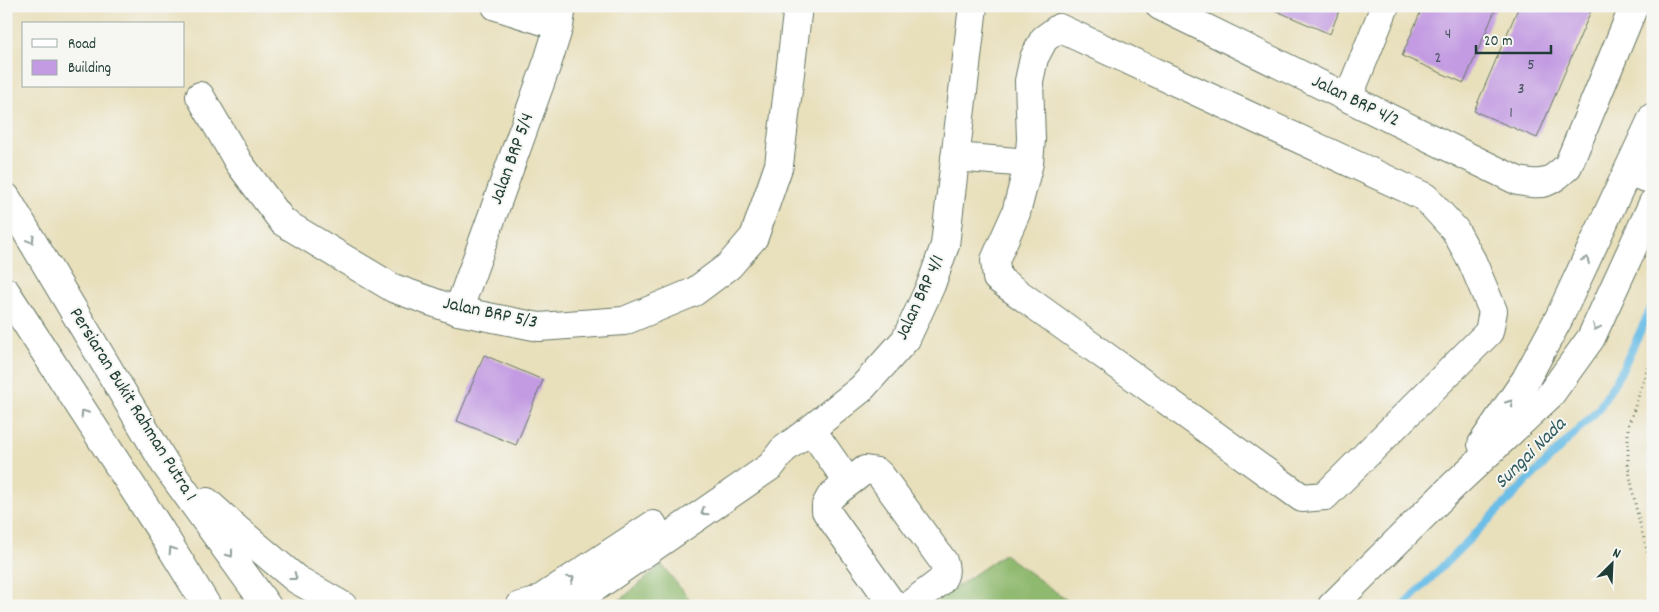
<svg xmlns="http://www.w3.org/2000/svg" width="1659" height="612" viewBox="0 0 1659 612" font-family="Dekko,sans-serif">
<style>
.forest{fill:#90b970;stroke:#587b52}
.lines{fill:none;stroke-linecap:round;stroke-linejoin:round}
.stream{stroke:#6bbee7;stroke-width:8}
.building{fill:#c39be2}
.minor-casing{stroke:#657663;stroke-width:30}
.major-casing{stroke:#657663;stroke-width:30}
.path{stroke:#657663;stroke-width:3;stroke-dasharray:1 4;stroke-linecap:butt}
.minor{stroke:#fff;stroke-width:28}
.major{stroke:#fff;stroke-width:28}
.oneway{stroke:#8f9e9a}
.labels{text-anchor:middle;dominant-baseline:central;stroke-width:4;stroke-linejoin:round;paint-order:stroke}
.number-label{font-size:16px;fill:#485460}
.street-label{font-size:19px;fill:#1f3d34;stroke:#f6f6f2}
.water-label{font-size:20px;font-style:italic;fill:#325d61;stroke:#f6f6f2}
</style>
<rect width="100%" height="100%" fill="#f6f6f2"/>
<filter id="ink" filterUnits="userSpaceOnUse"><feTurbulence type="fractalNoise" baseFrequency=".02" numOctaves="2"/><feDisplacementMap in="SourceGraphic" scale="10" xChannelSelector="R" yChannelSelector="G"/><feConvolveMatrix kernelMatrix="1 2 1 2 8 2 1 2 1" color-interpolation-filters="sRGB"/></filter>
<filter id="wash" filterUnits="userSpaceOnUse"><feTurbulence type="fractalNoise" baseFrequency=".0096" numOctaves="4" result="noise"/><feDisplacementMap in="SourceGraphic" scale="20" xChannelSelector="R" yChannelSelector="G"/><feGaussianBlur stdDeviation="1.12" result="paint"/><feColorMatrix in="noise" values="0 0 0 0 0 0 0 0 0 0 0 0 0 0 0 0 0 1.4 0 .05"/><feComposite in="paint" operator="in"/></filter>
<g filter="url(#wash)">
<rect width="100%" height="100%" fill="#e8dfbb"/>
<path class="forest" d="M1004,554l71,52h-146z
M662,565l33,41h-82z"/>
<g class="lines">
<path class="stream" d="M1403,606l195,-196 23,-38 32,-68"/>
</g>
<g id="blocks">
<path class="building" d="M1265,6h76l-11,28z
M1423,6h74l-33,77 -62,-27z
M1519,6h74l-56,132 -63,-27z
M484,355l59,25 -27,65 -59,-24z"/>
</g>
</g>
<g filter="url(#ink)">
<use href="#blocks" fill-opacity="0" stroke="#657663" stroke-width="1"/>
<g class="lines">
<defs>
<path id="minor" d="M496,6l63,20
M1160,6l358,175c27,5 30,3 50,-15l66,-160
M200,96l39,67 44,59 110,66 65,23 81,16 85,-6 70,-29 35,-26 25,-29 25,-72 19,-159
M1348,98l37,-92
M955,157l74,6 2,-24 -2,-58 5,-23 10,-19 15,-11 366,169 30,33 17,31 21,50 -4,21 -164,164 -23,2 -305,-220 -2,-18 21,-47 13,-50
M1628,172l25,8
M458,311l90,-250 11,-35 3,-20
M811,429l37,53
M1482,444l44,-65 33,-61 94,-201
M530,606l123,-81
M568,606l203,-140 12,-16 28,-21 50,-40 45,-50 25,-54 14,-40 28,-239
M898,606l-8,-5 -64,-90v-6l5,-9 34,-26 12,2 4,4 62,85c3,8 3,14 -3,21l-32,24
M1332,606l121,-120 97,-91 41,-57 62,-135"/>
<path id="major" d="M6,197l159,267 102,142
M6,292l153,236 48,78
M207,502l32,29 57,48 47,27
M520,606l17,-4"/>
</defs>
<use href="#minor" class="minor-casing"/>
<use href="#major" class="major-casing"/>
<path class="path" d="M1653,353l-25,74v38l8,43 17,65"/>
<use href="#minor" class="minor"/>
<use href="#major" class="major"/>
</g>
<defs><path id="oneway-chevron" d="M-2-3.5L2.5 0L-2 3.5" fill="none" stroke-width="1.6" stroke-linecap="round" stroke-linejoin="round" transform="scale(1.25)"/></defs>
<g class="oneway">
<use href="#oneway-chevron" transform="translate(31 240) rotate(59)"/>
<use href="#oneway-chevron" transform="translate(1586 260) rotate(-65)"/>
<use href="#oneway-chevron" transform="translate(1596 327) rotate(115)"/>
<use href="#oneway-chevron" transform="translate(1510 403) rotate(-55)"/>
<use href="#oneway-chevron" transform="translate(84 413) rotate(-123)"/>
<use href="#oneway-chevron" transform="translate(704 512) rotate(146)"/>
<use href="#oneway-chevron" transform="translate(172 550) rotate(-122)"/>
<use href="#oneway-chevron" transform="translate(230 554) rotate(54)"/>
<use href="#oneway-chevron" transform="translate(294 577) rotate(37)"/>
<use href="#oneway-chevron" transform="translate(571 579) rotate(-34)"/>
</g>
</g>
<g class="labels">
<g class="number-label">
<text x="1448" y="34">4</text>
<text x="1438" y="58">2</text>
<text x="1531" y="65">5</text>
<text x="1521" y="89">3</text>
<text x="1511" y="113">1</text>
</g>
<g class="street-label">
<text transform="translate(1355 102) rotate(26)">Jalan BRP 4/2</text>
<text transform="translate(513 159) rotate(-70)">Jalan BRP 5/4</text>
<text transform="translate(921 298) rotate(-65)">Jalan BRP 4/1</text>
<text transform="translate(490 314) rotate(12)">Jalan BRP 5/3</text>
<text transform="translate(132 405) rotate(58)">Persiaran Bukit Rahman Putra 1</text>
</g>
<g class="water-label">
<text transform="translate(1531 454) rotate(-45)">Sungai Nada</text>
</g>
</g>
<rect width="1659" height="612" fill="none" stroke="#f6f6f2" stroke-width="25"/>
<rect x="22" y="22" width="162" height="65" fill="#f6f6f2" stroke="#a0aca6"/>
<rect x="32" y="39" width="25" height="8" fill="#ffffff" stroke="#a0aca6"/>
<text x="68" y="48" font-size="15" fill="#1f3d34">Road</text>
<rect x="32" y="60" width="25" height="15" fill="#c39be2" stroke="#a0aca6"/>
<text x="68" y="72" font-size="15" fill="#1f3d34">Building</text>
<g transform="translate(1612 564) rotate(24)" stroke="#f6f6f2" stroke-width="4" paint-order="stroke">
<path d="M0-4L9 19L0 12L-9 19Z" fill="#1f3d34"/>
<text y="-8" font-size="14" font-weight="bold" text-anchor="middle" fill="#1f3d34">N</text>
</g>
<path d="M1476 45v8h75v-8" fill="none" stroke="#1f3d34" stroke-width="2.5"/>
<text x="1484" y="45" font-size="15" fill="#1f3d34" stroke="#f6f6f2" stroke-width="4" paint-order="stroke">20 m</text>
</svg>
